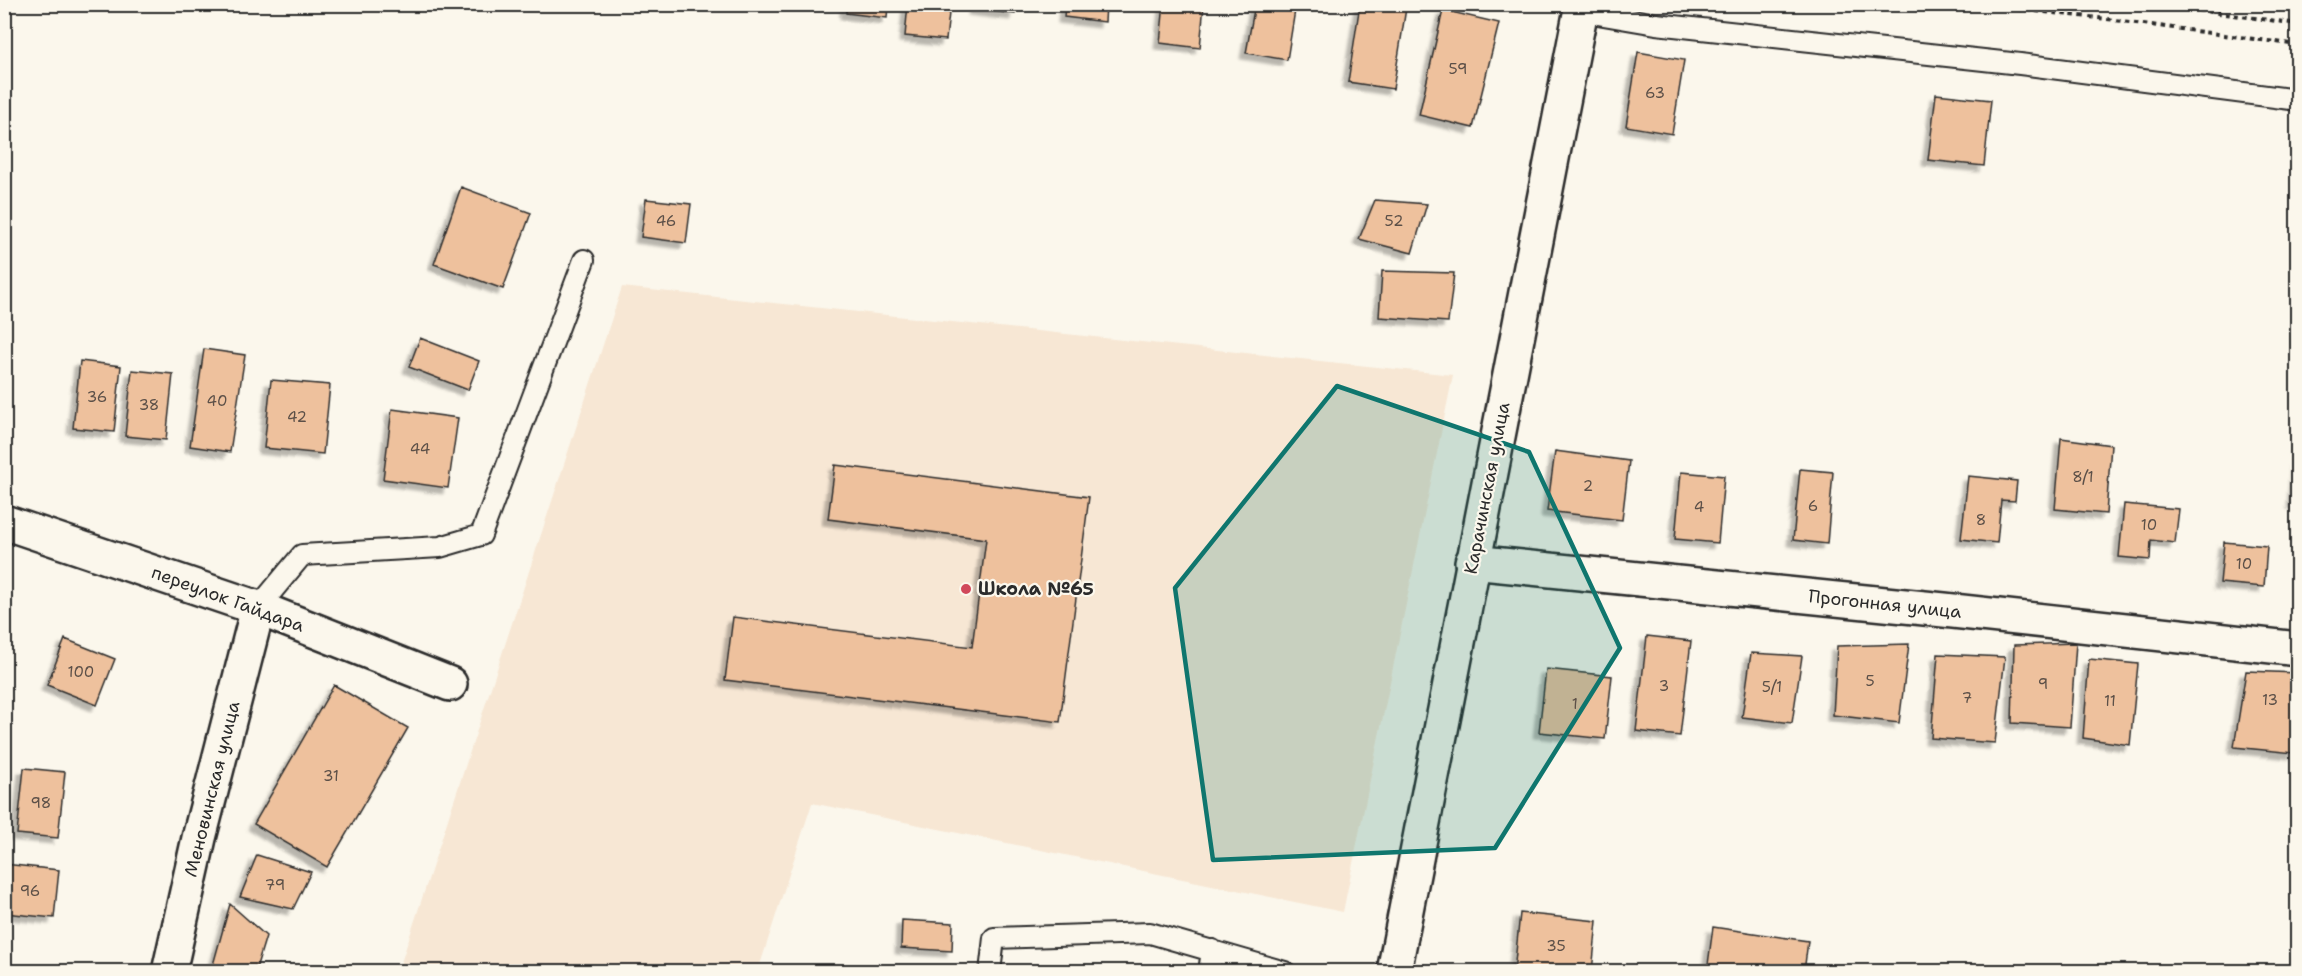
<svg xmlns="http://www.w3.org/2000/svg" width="2302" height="976" viewBox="0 0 2302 976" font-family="'Shantell Sans',sans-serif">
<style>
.built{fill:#f7e7d4}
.building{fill:#eec19d;stroke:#2b2b2b;stroke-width:1.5;filter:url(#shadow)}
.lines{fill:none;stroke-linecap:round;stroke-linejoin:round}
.service-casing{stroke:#2b2b2b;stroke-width:24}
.minor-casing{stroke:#2b2b2b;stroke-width:38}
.tertiary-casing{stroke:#2b2b2b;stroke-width:38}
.path{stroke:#2b2b2b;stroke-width:4;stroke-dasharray:4.5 4.5;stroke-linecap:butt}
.service{stroke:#fbf7ec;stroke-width:20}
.minor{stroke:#fbf7ec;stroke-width:33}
.tertiary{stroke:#fbf7ec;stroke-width:33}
.marked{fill:#0f766e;fill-opacity:0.2;stroke:#0f766e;stroke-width:4.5;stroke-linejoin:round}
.poi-dot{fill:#d1495b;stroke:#fbf7ec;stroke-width:2}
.labels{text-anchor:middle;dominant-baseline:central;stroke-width:4.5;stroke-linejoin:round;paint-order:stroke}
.number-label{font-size:15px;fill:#5c5048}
.street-label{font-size:18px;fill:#2b2b2b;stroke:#fbf7ec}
.poi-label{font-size:18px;font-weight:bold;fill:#2b2b2b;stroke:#fbf7ec;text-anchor:start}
</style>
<defs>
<filter id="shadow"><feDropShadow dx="-5.5" dy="5.5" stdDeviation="1.5" flood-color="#0004"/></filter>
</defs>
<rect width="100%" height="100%" fill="#fbf7ec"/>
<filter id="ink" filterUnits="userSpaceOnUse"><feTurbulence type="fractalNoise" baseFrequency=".0167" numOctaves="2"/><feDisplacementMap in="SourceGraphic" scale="12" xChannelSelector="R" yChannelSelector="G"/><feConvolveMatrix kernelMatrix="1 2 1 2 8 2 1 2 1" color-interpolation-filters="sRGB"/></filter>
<g filter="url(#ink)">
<path class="built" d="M622,287l831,88 -110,537 -531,-109 -54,168 -360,1z"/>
<path class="building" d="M846,4h42l-1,14 -41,-5z
M908,4h42l-4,36 -41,-4z
M975,4h41l-1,10 -41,-5z
M1065,4h41l-1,18 -41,-5z
M1164,4h40l-4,44 -40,-5z
M1255,4h41l-9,56 -41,-7z
M1360,4h22l24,4 -13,81 -45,-7z
M1443,10l56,13 -26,105 -54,-13z
M1638,52l46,8 -12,74 -46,-8z
M1936,94l55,6 -7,66 -56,-6z
M461,187l70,26 -28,76 -69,-25z
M646,199l45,5 -5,39 -45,-6z
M1375,200l52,4 -15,49 -53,-14z
M1382,271l72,2 -6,49 -69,-5z
M420,338l59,23 -11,29 -59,-23z
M204,349l41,6 -15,97 -40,-6z
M80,361l41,5 -7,66 -41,-4z
M132,370l41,4 -7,66 -41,-4z
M271,380l59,5 -7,69 -59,-6z
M392,409l66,9 -10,70 -65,-9z
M2061,438l50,7 -5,69 -51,-5z
M2298,440v64l-5,-1z
M1555,451l74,10 -7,59 -75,-9z
M835,465l254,32 -29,225 -335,-42 8,-63 239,30 14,-108 -158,-20z
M1800,469l33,3 -6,72 -34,-4z
M1681,472l43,4 -6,67 -43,-4z
M1968,476l49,5 -2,20 -14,-1 -4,43 -36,-4z
M2124,504l55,5 -4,34 -24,-3 -1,20 -31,-3z
M2224,542l43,4 -3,41 -44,-4z
M1647,636l44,5 -11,95 -44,-5z
M65,639l50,20 -18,46 -50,-20z
M2076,643l-6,84 -58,-4 2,-78z
M1909,644l-10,79 -66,-8 4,-69z
M1751,653l51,3 -10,67 -50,-6z
M1938,654l67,3 -10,86 -64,-5z
M2089,659l49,5 -8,81 -47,-7z
M1546,669l66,7 -7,63 -66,-7z
M2246,671l52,2v54l-4,26 -60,-6z
M334,685l74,43 -81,139 -73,-43z
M24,768l41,4 -7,66 -41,-4z
M257,855l54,17 -18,37 -53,-12z
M4,864l55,6 -5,48 -50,-5z
M230,904l36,32 -11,36h-44z
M1520,913l77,8 -5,51h-78z
M902,920l51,3 -1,28 -51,-3z
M1713,927l95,14 -4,31h-97z"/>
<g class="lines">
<defs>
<path id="service" d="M1580,11l76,13 364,40 278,36
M258,608l44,-53 138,-8 41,-12 103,-275
M990,972l4,-34 156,-5 135,39
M1209,972l3,-22"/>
<path id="minor" d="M4,522l254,86 192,76
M1472,562l472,48 354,39
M169,972l30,-134 59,-230"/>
<path id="tertiary" d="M1394,972l188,-968"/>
</defs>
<use href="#service" class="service-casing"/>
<use href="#minor" class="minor-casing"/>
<use href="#tertiary" class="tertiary-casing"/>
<path class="path" d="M1973,4l134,15 191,26
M2154,4l144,20"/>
<use href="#service" class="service"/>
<use href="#minor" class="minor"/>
<use href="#tertiary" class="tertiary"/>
</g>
</g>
<path class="marked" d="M1337,386l192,66 91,196 -125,200 -282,12 -38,-272z"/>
<circle class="poi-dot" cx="966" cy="589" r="6"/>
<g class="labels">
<g class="number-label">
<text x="1458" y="69">59</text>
<text x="1655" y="93">63</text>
<text x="666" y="221">46</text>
<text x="1394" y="221">52</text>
<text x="97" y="397">36</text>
<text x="217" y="401">40</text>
<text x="149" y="405">38</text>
<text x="297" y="417">42</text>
<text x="420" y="449">44</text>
<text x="2083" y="477">8/1</text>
<text x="1588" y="486">2</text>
<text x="1813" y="506">6</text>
<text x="1699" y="507">4</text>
<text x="1981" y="520">8</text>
<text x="2149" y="525">10</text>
<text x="2244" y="564">10</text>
<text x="81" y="672">100</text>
<text x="1870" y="681">5</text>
<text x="2043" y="684">9</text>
<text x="1664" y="686">3</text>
<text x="1772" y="687">5/1</text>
<text x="1967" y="698">7</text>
<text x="2270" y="700">13</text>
<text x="2110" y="701">11</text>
<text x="1575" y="704">1</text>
<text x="331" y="776">31</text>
<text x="41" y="803">98</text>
<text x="275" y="885">79</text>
<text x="30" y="891">96</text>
<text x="1556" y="946">35</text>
</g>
<g class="street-label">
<text transform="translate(1487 488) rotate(-79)">Карачинская улица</text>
<text transform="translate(228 599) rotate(20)">переулок Гайдара</text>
<text transform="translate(1885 604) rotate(6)">Прогонная улица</text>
<text transform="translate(212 789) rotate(-76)">Меновинская улица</text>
</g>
<g class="poi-label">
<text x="978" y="589">Школа №65</text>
</g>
</g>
<rect width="2302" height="976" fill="none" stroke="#fbf7ec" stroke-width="24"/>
<rect x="12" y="12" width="2278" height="952" fill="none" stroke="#2b2b2b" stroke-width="2" filter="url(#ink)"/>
</svg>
